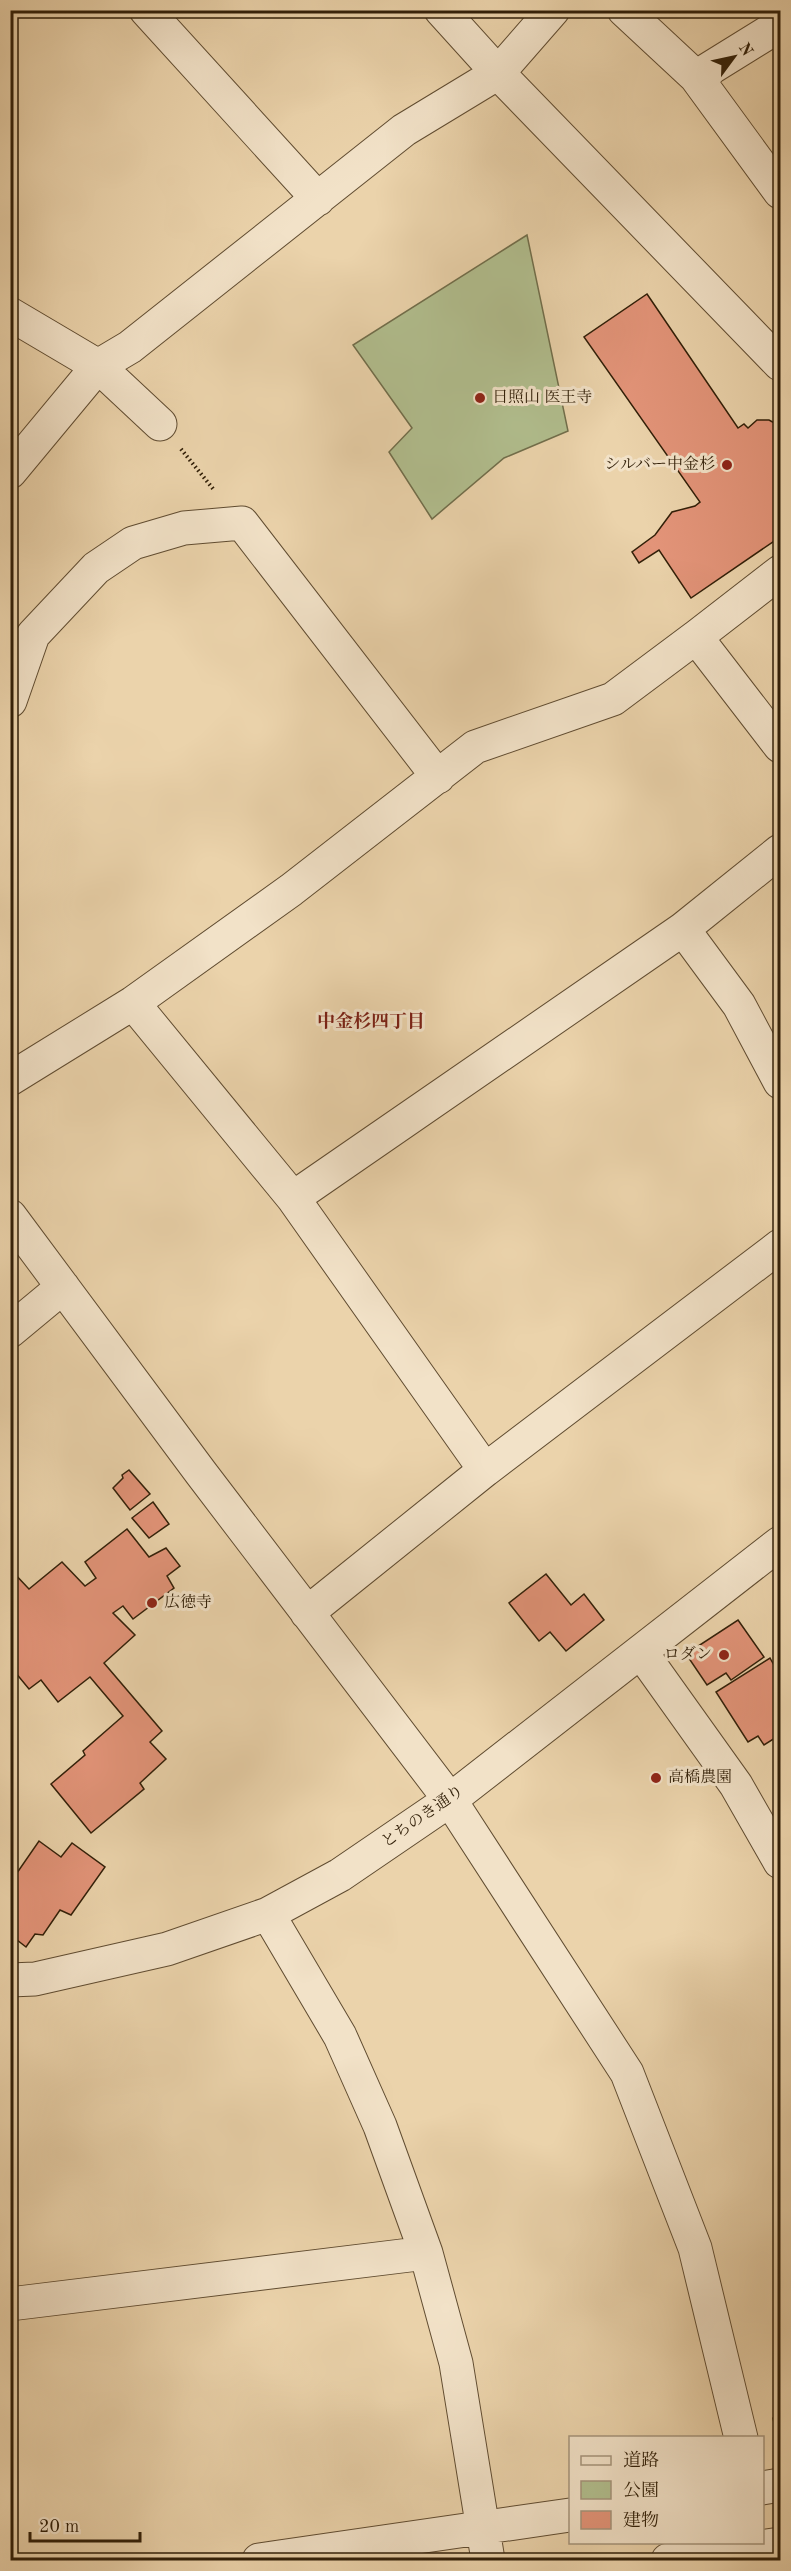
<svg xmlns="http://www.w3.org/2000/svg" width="791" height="2571" viewBox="0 0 791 2571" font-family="'Old Standard TT','Noto Serif JP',serif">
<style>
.green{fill:#b1be8e;stroke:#716e4b;stroke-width:1.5}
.building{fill:#e39479;stroke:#311f08;stroke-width:1.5}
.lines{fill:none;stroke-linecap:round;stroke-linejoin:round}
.minor-casing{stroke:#604c31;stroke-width:35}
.path{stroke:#311f08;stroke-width:4;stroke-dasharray:1.5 3;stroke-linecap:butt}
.minor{stroke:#f2e2c8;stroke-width:33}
.poi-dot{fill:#8f2418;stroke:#f2e2c8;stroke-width:2}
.labels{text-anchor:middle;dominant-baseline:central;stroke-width:6;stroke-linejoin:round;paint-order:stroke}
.poi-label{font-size:16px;fill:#311f08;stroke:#f2e2c8;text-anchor:start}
.street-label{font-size:16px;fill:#311f08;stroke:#f2e2c8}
.neighbourhood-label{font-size:18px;font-weight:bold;fill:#7a1f14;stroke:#f2e2c8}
</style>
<rect width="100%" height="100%" fill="#ebd3ab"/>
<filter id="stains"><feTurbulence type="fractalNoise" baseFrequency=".00333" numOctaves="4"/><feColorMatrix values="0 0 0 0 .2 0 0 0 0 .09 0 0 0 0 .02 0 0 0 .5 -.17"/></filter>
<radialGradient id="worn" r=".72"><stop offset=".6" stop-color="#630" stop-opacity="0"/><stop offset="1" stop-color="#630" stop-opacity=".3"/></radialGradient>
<path class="green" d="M527,235l41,196 -64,27 -72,61 -43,-67 23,-24 -59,-83z"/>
<path class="building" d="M647,294l91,134 6,-4 4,4 9,-8h12l11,6v111l-89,61 -32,-48 -20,13 -7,-11 23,-17 17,-23 23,-6 5,-4 -116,-165z
M129,1470l21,24 -20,16 -17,-22 10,-10 -1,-3z
M153,1502l16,22 -20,14 -17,-20z
M127,1529l22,28 17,-9 14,18 -13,10 7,12 -41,31 -10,-13 -10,7 22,22 -31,28 58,68 -12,11 16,17 -26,24 4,6 -53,44 -40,-49 34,-29 -2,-4 40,-35 -33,-39 -32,25 -17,-22 -12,9 -19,-23v-97l19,20 33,-27 23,24 11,-8 -11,-16z
M546,1574l25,31 13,-11 20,26 -38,31 -16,-19 -11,9 -30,-38z
M738,1620l26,37 -33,23 -5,-7 -19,12 -21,-31z
M770,1658l10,18v64l-2,-4 -14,9 -6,-9 -10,6 -32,-50z
M39,1841l22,16 11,-14 33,24 -34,48 -11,-5 -17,25 -8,-1 -9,13 -9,-7 -7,8v-65z
M779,2414h1v38l-7,-34z"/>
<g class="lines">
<defs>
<path id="minor" d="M146,10l172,189
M441,10l57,63 282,291
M624,10l72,67 84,115
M696,77l84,-52
M10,314l88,52 62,58
M10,472l88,-106 32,-19 274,-217 94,-57 55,-63
M696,637l84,-65
M10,701l23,-66 63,-67 37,-25 51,-15 58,-5 196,254
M683,929l56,76 41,77
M133,1003l160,195 192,272
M10,1079l123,-76 158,-113 184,-143 138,-48 83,-62 84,109
M293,1198l390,-269 97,-78
M10,1216l191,257 249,327 177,273 68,175 46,190
M10,1331l53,-44
M307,1613l178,-143 295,-224
M641,1652l95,133 44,77
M268,1914l72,122 40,90 46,127 30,110 32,197
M10,1980l25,-1 132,-30 101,-35 72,-39 110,-75 330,-257
M10,2304l416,-51
M762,2488l18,-3
M259,2560l311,-45
M668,2560l112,-16"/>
</defs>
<use href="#minor" class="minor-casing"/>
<path class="path" d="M181,449l33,41"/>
<use href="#minor" class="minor"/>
</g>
<g class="poi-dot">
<circle cx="480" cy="398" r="6"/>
<circle cx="727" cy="465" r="6"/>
<circle cx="152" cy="1603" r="6"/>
<circle cx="724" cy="1655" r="6"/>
<circle cx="656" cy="1778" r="6"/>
</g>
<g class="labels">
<g class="poi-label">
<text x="492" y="398">日照山 医王寺</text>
<text x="715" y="465" text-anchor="end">シルバー中金杉</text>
<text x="164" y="1603">広徳寺</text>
<text x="712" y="1655" text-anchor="end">ロダン</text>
<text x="668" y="1778">高橋農園</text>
</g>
<g class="street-label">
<text transform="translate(423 1817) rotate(-35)">とちのき通り</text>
</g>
<g class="neighbourhood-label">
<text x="371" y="1022">中金杉四丁目</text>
</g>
</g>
<rect width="791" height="2571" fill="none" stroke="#ebd3ab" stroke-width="36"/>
<rect x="12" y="12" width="767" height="2547" fill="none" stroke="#311f08" stroke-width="3"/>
<rect x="18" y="18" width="755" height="2535" fill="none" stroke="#311f08" stroke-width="1.5"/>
<rect x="569" y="2436" width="195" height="108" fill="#f2e2c8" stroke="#a5947b" stroke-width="1.5"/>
<rect x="581" y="2456" width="30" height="9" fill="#f2e2c8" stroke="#a5947b" stroke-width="1.5"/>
<text x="623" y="2466" font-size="18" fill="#311f08">道路</text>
<rect x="581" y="2481" width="30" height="18" fill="#b1be8e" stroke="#a5947b" stroke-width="1.5"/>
<text x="623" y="2496" font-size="18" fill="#311f08">公園</text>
<rect x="581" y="2511" width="30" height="18" fill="#e39479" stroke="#a5947b" stroke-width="1.5"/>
<text x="623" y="2526" font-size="18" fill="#311f08">建物</text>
<g transform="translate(734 57) rotate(57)" stroke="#f2e2c8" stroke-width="4.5" paint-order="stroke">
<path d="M0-4.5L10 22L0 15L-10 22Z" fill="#311f08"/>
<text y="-9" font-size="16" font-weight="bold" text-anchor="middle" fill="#311f08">N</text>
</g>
<path d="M30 2532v9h110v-9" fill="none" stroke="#311f08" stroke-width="3"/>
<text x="39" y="2532" font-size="18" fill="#311f08" stroke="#f2e2c8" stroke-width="4.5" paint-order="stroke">20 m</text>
<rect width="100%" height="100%" filter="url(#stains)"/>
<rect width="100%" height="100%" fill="url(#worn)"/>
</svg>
